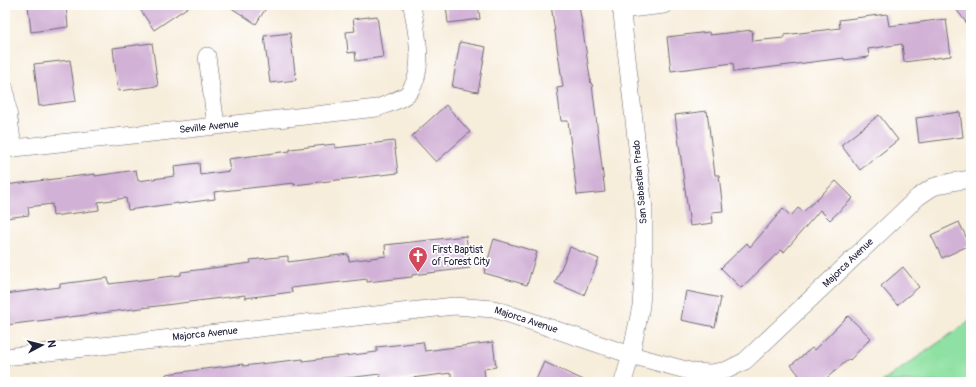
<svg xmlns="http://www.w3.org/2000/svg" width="976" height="387" viewBox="0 0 976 387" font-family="Pangolin,sans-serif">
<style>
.green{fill:#8ee1a2;stroke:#58826e}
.building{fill:#d1b1d6}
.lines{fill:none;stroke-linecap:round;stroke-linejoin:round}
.minor-casing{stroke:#6d6973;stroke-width:18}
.minor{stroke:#fff;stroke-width:17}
.labels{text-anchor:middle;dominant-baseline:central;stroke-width:3.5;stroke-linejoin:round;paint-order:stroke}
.street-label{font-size:10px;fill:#22223b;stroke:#fff}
.poi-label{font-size:10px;fill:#22223b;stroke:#fff;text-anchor:start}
</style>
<rect width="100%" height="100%" fill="#fff"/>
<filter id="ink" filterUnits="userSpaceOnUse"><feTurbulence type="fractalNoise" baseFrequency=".025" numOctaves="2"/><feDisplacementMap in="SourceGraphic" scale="8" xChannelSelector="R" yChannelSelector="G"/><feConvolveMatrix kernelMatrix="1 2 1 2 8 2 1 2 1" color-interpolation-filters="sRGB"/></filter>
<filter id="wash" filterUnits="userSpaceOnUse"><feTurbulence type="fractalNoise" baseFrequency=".012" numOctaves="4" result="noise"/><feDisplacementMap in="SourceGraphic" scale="16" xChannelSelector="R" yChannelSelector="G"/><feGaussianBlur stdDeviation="0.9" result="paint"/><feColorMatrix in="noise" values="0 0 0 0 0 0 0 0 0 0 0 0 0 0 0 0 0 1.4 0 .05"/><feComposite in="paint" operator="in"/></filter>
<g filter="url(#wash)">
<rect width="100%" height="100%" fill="#f7eddb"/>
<path class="green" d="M971,320v62h-89z"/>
<g id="blocks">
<path class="building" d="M28,5h38l2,22 -37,5z
M137,5h54l-37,25z
M227,5h41l-12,19z
M446,5h32l2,14 -32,4z
M551,5h28l12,79h1l13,108 -28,3 -9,-74h-7l-4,-33 6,-1z
M953,5h18v24z
M887,14l2,12 57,-7 5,37 -47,6 -2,-18 -34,5 1,8 -25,3v-2l-110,14 -1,-9 -62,8 -4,-34 42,-5 1,3 42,-5 1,11 31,-3v-3l56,-7 -1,-8z
M377,16l6,41 -27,4 -1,-9 -7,1 -2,-21 9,-1 -2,-12z
M290,33l6,47 -26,3 -6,-47z
M460,42l26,5 -8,45 -26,-5z
M152,43l6,43 -40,5 -5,-43z
M70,60l6,41 -37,5 -5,-42z
M446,105l24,27 -34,30 -24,-26z
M707,111l8,64h4l4,36 -11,1 1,11 -23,3 -15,-111z
M960,112l3,25 -44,6 -3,-25z
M879,115l19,25 -38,30 -19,-25z
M394,141l4,32 -104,12v-2l-80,9 1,7 -37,5v-1l-50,7 -2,-12 -28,4 1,8 -46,6 -1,-12 -24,3 1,8 -24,3v-33l90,-11v2l41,-6 2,11 37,-5 -1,-10 25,-3 1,12 30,-4 -2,-12 62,-8v-2l45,-5v4z
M836,181l17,17 -23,22 -10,-10 -36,42 -3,-2 -40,38 -20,-20 26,-25 3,4 33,-38 8,7 7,-8 5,4z
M959,222l11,23 -28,13 -11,-23z
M466,236l4,32 -58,7v2l-45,5v-3l-76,9 1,4 -47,6v-3l-239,30 -1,-31 55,-7v-3l48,-6 1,6 72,-9v-3l70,-9 -1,-3 38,-4v6l60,-8 1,7 37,-5 -1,-11z
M494,239l43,13 -10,33 -43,-12z
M570,247l29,12 -15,36 -29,-12z
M903,267l16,20 -22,18 -16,-19z
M686,291l35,7 -6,29 -34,-7z
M848,316l23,22 -21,22 -1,-1 -27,23h-31l8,-7 -8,-10 21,-17 2,2z
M423,342l2,9 68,-9 3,25 -12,2 1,10 -23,3h-10l-1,-9 -70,9 -1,-8 -65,8h-149v-8l77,-10v2l60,-7v2l74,-9v-5z
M544,362l44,20h-53z"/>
</g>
</g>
<g filter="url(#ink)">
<use href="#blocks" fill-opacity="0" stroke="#6d6973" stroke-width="1"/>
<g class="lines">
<defs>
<path id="minor" d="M621,5l23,204v53l-3,44 -10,49 -8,27
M621,10l43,-5
M207,56l9,70
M5,89l8,59
M5,149l211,-23 161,-18c10,-4 27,-9 33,-17 16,-23 6,-60 2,-86
M5,357l449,-51 40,3 137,46 62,17 18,1 16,-3 18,-9 173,-164 15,-10 18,-5 20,-3"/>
</defs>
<use href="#minor" class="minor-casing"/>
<use href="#minor" class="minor"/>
</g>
</g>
<defs>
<symbol id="church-pin" viewBox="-11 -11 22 30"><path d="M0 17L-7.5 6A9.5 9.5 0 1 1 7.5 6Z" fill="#d1495b" stroke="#fff"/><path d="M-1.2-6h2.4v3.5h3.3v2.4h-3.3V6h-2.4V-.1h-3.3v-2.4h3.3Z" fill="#fff"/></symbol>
</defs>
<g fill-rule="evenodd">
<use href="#church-pin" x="407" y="245" width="22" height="30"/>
</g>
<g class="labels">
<g class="street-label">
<text transform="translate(209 127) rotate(-6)">Seville Avenue</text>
<text transform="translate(640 182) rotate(-95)">San Sabastian Prado</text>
<text transform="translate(848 263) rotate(-44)">Majorca Avenue</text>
<text transform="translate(526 320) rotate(18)">Majorca Avenue</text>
<text transform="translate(205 334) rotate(-6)">Majorca Avenue</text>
</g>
<g class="poi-label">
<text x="432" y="250">First Baptist<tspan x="432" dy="12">of Forest City</tspan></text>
</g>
</g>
<rect width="976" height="387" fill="none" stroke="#fff" stroke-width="20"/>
<g transform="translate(42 345) rotate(83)" stroke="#ffffff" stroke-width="3" paint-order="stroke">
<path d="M0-3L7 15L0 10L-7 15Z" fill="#22223b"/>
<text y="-6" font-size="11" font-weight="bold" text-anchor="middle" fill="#22223b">N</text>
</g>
</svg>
